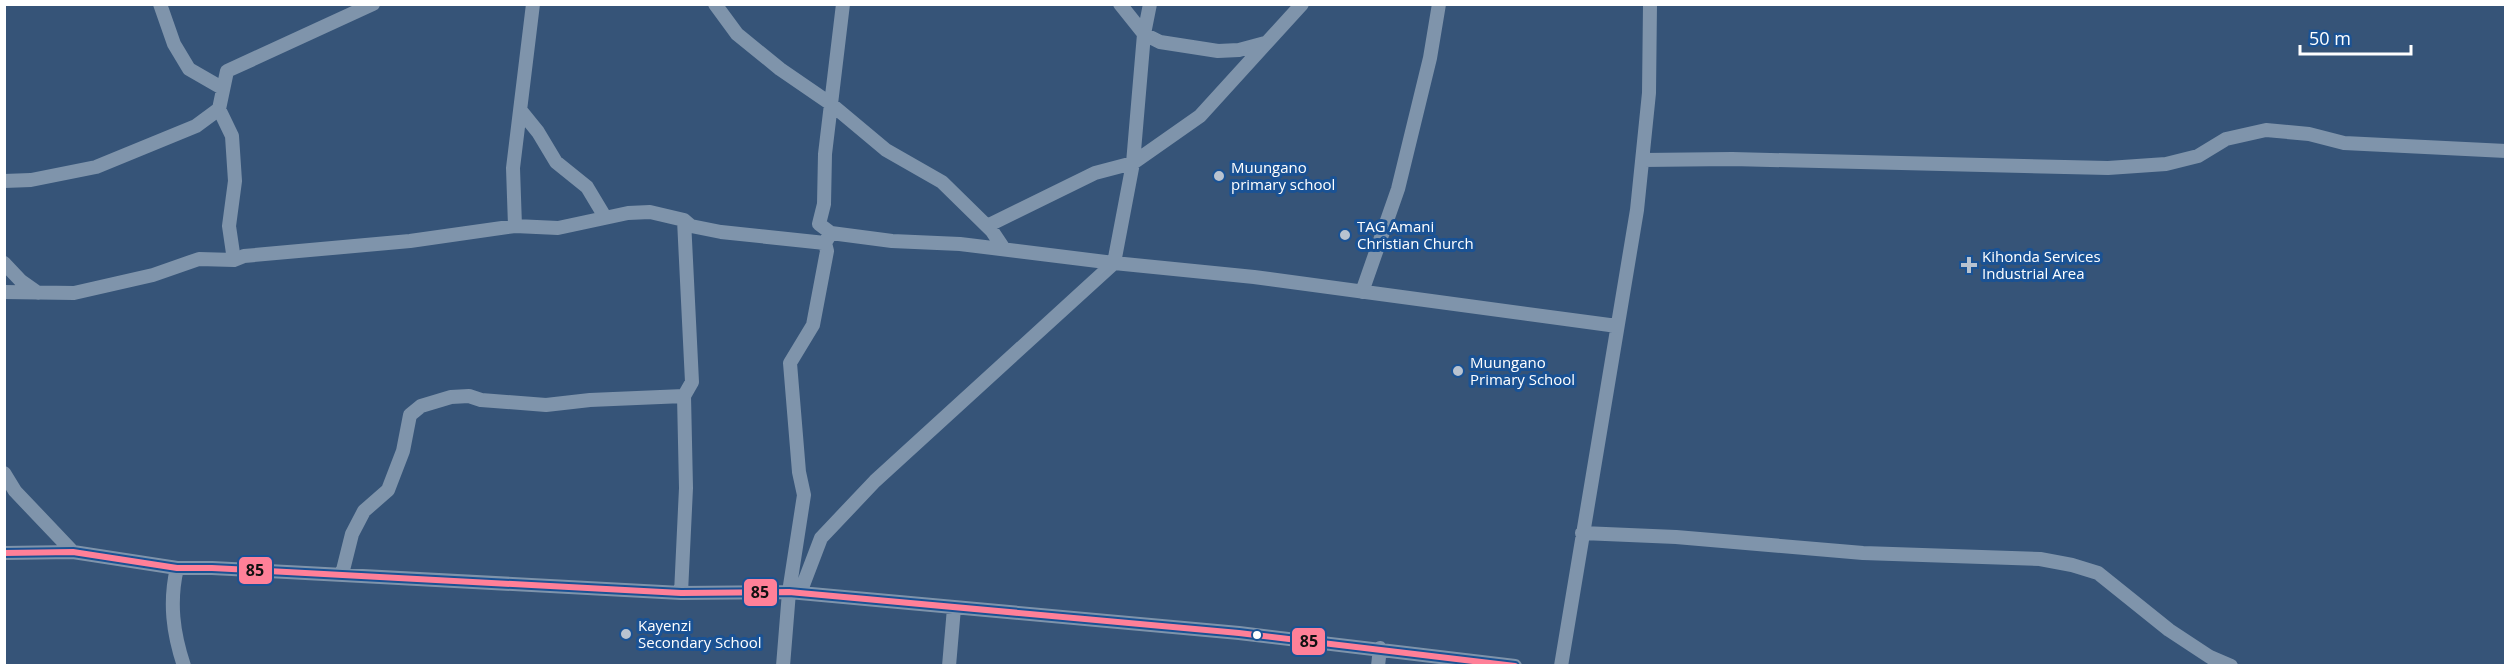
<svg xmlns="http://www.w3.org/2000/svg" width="2510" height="670" viewBox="0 0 2510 670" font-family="'Open Sans',sans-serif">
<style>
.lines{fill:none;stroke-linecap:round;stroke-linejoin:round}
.minor{stroke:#7f94ab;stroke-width:14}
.bus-1-casing{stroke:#1a5294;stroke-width:10}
.bus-1{stroke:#ff8098;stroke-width:6}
.poi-dot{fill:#b9c3d0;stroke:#1a5294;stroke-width:2}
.bus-dot{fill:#fff;stroke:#1a5294;stroke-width:2}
.labels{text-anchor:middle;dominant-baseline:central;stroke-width:6;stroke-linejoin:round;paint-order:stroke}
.poi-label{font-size:15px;fill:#fff;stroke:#1a5294;text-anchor:start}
.line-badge{stroke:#1a5294;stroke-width:2}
.pale-badge-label{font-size:16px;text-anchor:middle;font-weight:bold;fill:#111}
</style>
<rect width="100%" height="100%" fill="#365478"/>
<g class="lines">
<path class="minor" d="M160,4l14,40 15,25 33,19
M715,4l22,30 43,35 51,35 55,46 56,32 50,49 12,18
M1120,4l24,30 16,8 58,9 21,-1 26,-7
M219,109l13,27 3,45 -6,45 5,34
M521,111l17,21 18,30 31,25 18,30
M1643,160l89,-1 376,9 58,-4 32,-8 28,-17 40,-9 43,4 35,9 162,8
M4,181l27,-1 65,-13 100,-41 23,-17 8,-38 146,-67
M515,226l-2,-58 20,-164
M987,226l108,-53 38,-10 67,-47 102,-112
M831,233l61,8 68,3 154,19 140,14 363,49
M4,263l17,18 17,12
M4,292l70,1 79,-18 46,-16 35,1 10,-4 166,-15 105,-15 43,2 70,-15 22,-1 34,8 7,6 30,6 104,11
M1362,292l36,-103 32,-131 9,-54
M4,473l11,18 58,61
M1582,533l94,4 187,16 177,6 32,6 26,8 71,57 41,27 21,9
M4,553l69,-1 104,16h35l469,25 108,-1 450,41 276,33
M177,568c-8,34 -4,65 7,98
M342,574l10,-40 12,-23 24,-21 15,-39 7,-36 11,-9 30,-9 18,-1 12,4 65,5 44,-5 94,-4
M681,593l5,-105 -2,-92 8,-14 -8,-162
M800,593l21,-55 54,-57 239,-218 19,-100 11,-129 6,-30
M783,666l6,-74 15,-97 -5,-23 -9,-109 23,-38 14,-74 -2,-8 6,-10 -12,-9 5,-20 1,-50 18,-150
M949,666l5,-58
M1378,666l2,-18
M1561,666l76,-456 12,-117 1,-89"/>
<defs>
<path id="bus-1" d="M4,553l69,-1 104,16h35l469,25 108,-1 450,41 276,33"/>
</defs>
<use href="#bus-1" class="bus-1-casing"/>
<use href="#bus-1" class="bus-1"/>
</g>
<g class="poi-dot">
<circle cx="1219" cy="176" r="6"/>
<circle cx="1345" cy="235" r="6"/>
<path d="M1966 256h6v6h6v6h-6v6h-6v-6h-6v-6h6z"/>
<circle cx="1458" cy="371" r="6"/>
<circle cx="626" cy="634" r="6"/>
</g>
<circle class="bus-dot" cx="1257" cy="635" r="5"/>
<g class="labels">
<g class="poi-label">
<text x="1231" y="167">Muungano<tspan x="1231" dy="17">primary school</tspan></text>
<text x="1357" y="226">TAG Amani<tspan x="1357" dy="17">Christian Church</tspan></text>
<text x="1982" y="256">Kihonda Services<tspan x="1982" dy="17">Industrial Area</tspan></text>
<text x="1470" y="362">Muungano<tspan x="1470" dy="17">Primary School</tspan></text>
<text x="638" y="625">Kayenzi<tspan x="638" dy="17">Secondary School</tspan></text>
</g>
</g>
<g class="line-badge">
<rect x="238" y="556" width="35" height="29" rx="6" fill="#ff8098"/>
<rect x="743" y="578" width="35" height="29" rx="6" fill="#ff8098"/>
<rect x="1291" y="627" width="35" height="29" rx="6" fill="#ff8098"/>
</g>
<g class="pale-badge-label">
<text x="255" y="576">85</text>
<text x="760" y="598">85</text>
<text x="1309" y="647">85</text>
</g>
<rect width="2510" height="670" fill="none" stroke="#ffffff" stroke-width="12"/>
<path d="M2300 45v9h111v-9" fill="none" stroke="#ffffff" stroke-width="3"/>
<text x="2309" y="45" font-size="18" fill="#ffffff" stroke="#1a5294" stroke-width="4.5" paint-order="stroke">50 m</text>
</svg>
